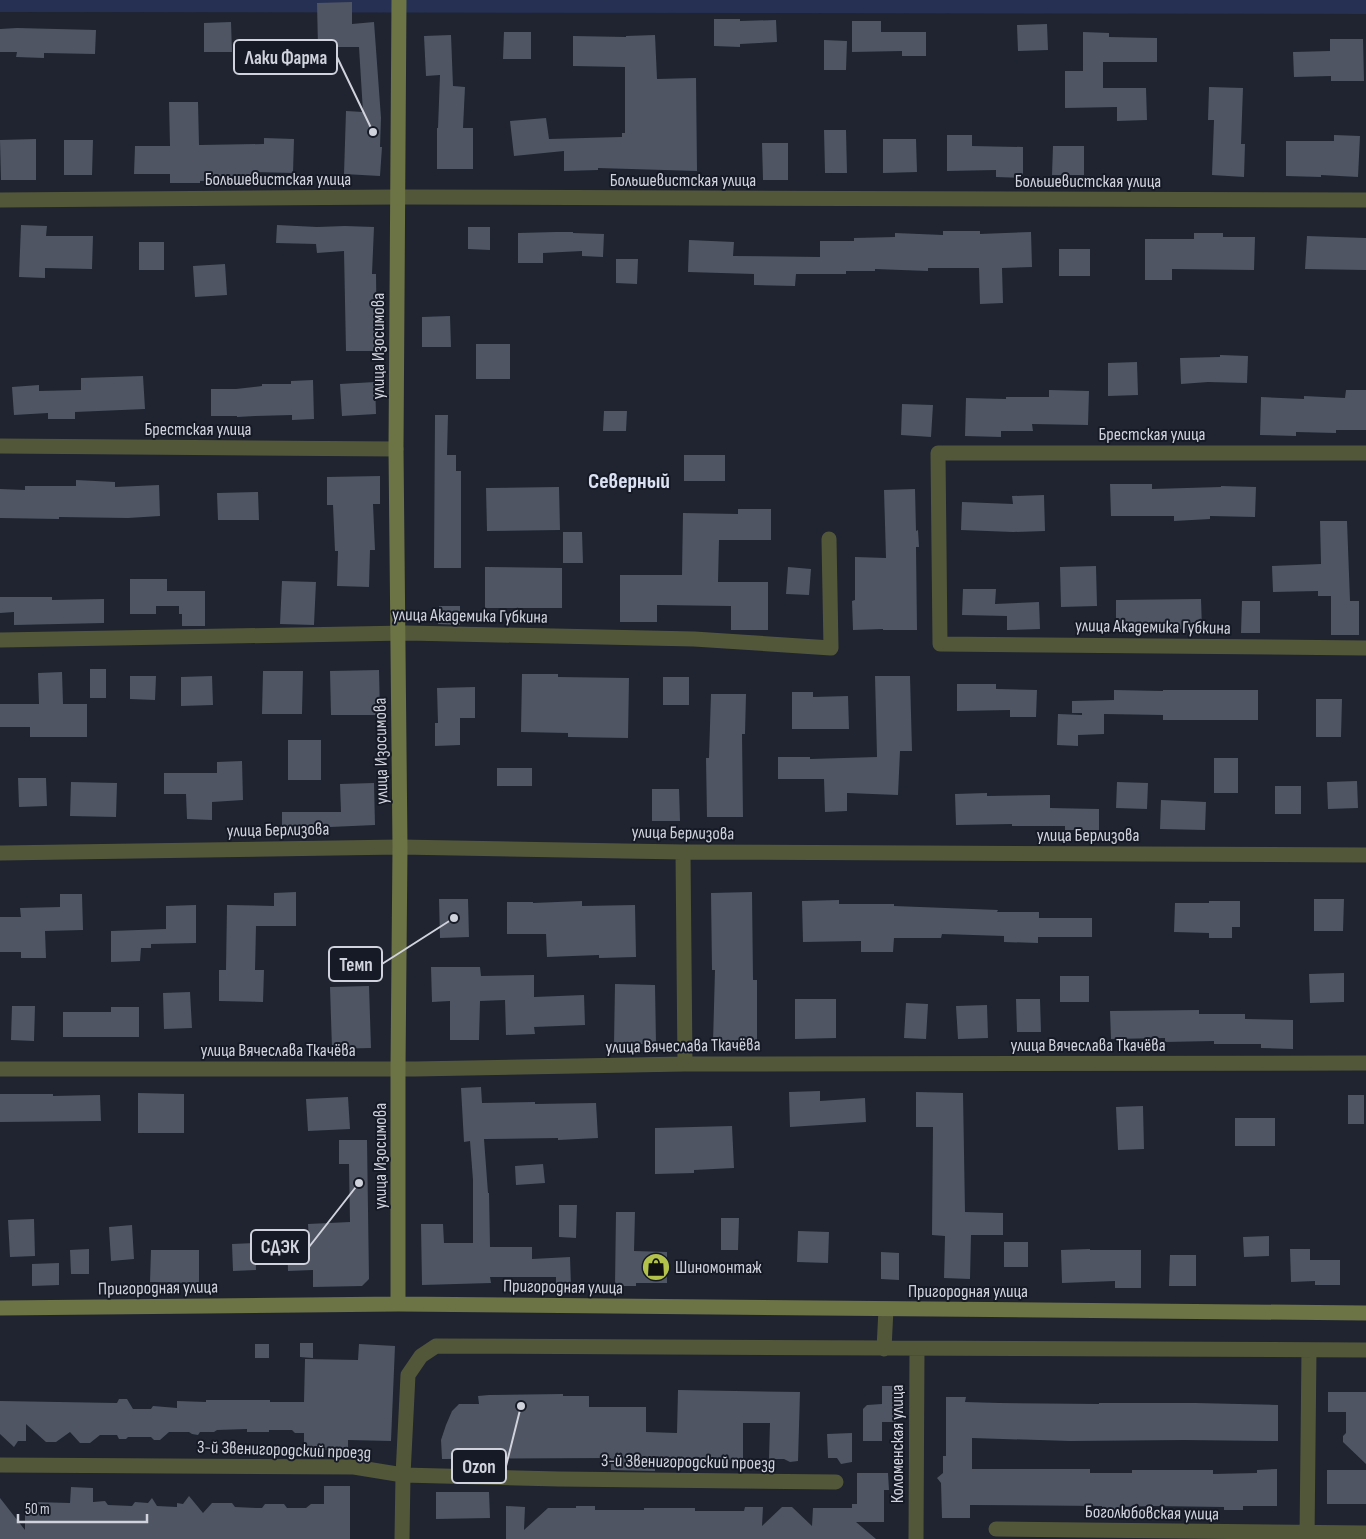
<svg xmlns="http://www.w3.org/2000/svg" width="1366" height="1539" viewBox="0 0 1366 1539" font-family="'Sofia Sans Condensed',sans-serif">
<style>
.green{fill:#253053}
.building{fill:#4f5563}
.lines{fill:none;stroke-linecap:round;stroke-linejoin:round}
.street{stroke:#52573a;stroke-width:15}
.secondary{stroke:#6c7344;stroke-width:15}
.labels{text-anchor:middle;dominant-baseline:central;stroke-width:4;stroke-linejoin:round;paint-order:stroke}
.street-label{font-size:18px;fill:#d0d3dc;stroke:#161a26}
.poi-label{font-size:18px;fill:#d0d3dc;stroke:#161a26;text-anchor:start}
.district-label{font-size:22px;font-weight:bold;fill:#dbe1f2;stroke:#161a26}
.leader{fill:none;stroke:#d0d3dc;stroke-width:2}
.callout-dot{fill:#d0d3dc;stroke:#161a26;stroke-width:2}
.callout{fill:#161a26;stroke:#d0d3dc;stroke-width:2}
.callout-label{font-size:19px;text-anchor:middle;font-weight:bold;fill:#d0d3dc}
</style>
<rect width="100%" height="100%" fill="#1f2430"/>
<path class="green" d="M0,0h1366v14l-1366,-2z"/>
<path class="building" d="M352,2v22l22,-2 7,96 -1,29h2l-2,29 -36,-2 2,-63 17,1 -4,-65h-41l-1,-44z
M714,19h26v2l36,-1 1,22 -37,2v3l-26,-1z
M852,21h29v11h45v24h-24v-5l-50,1z
M231,22l1,30h-28v-29z
M1047,24l1,26 -30,1 -1,-26z
M17,28l79,2 -1,24 -51,-1v5l-28,-1 1,-5h-17v-23z
M504,32h27v27h-28z
M1083,32l26,1v4l48,1v24h-54v26h43l1,32 -30,1v-14l-52,1v-37h18z
M451,35l2,51 12,1 -2,41h10v41h-36v-41h1l2,-53 -14,1 -2,-40z
M655,35l2,44 39,-1 1,93 -99,-3v2l-34,1v-20l-50,5 -4,-35 36,-3 3,21 73,-2v-4h3v-66l-52,-1v-30l53,1v-1z
M1330,39h33l1,42h-33v-5l-37,1 -1,-25 37,-1z
M824,40l23,1 -1,29h-22z
M1209,87l34,1 -2,56h4l-1,33 -32,-2 2,-55h-6z
M169,102h29l1,43 65,-1v-6l30,1 -1,34 -41,-1v8l-52,1v2h-30v-9h-36l1,-28h35z
M824,130h22l1,43h-22z
M947,135h25v11l51,1v31l-27,-1v-7l-49,1z
M1334,135l26,1 -2,41 -37,-2v2l-35,-1v-35h48z
M36,139v41h-35l-1,-40z
M883,139h33l1,33 -34,1z
M64,140h29l-1,35h-28z
M762,143h26v37h-25z
M1053,146h31v29h-32z
M21,225l26,1 -1,10h47l-1,33 -47,-1v10l-26,-1z
M277,225l40,2 28,-1 29,1 -2,47h4l1,77h-31l-2,-100 -27,2 -1,-9 -40,-1z
M468,227h22v23l-22,-1z
M943,231h37v3l51,-2 1,35 -30,1 1,35 -23,1 -1,-36h-51v3l-53,-2v2h-29v3h-50l-1,12 -41,-1v-11l-66,-2 1,-32 45,2 -1,14 87,1v-16h34v-3l41,-1v-4l48,2z
M556,232h17v1l31,1 -1,23 -21,-1v-5l-39,2v10h-25v-30z
M1194,233h29v4h32l-1,33 -82,-1v11h-27v-41h49z
M1307,236l59,2v32l-61,-1z
M139,242h25v28h-25z
M1059,249h31v27h-31z
M616,259h22l-1,25 -21,-1z
M225,264l2,31 -32,2 -2,-31z
M450,316l1,31h-29v-30z
M476,344h34v35h-34z
M1220,355l28,1 -1,27 -39,-1 -27,2 -1,-26 40,-1z
M1137,362l1,33 -30,1v-33z
M143,376l2,33 -70,3v7h-27v-6l-34,2 -2,-28 27,-2v6l42,-1v-12z
M313,380l1,39 -22,1v-5l-37,1 -18,1v-1h-26v-27h25l26,-3v-2h29v-3z
M375,382l1,32 -34,2 -2,-32z
M1049,390l40,1 -1,34 -56,-1 1,7h-32v6l-36,-1 1,-38 40,1v-2h43z
M1346,390h20v40h-30v3l-40,-1v4l-36,-1 1,-38 43,2v-3l41,2z
M902,404l31,1 -2,32 -30,-2z
M604,411h23l-1,20h-23z
M435,415h13l-1,40h9v16h5v97h-27z
M684,455h41v26h-41z
M380,476v28h-7l2,46h-5l-1,37 -32,-1 1,-35h-3l-2,-46h-6v-28z
M76,480l39,2v5l44,-2 1,31 -32,2 -69,-1v2l-59,-1v-29l25,1v-4h51z
M1110,484h42v5l69,-2v-1l35,1 -1,30 -45,-1v3l-36,2v-5h-63z
M559,487l1,43 -73,1 -1,-43z
M915,489l1,42 2,-1 1,17h-3l1,83h-34v-1l-30,1 -1,-29 3,-1v-43l31,1 -2,-68z
M258,492l1,28h-41l-1,-27z
M1044,495l1,36 -32,1 -52,-2 1,-28 51,2 -1,-8z
M738,509h33v31h-52l-1,42h50v48h-37v-24l-74,-1v17h-37v-47h62l1,-62 55,1z
M1320,521h27l3,80h9v34h-28v-39h-13v-5l-45,1 -1,-26 49,-2z
M563,532h19l1,31h-20z
M1096,566l1,40 -36,1 -1,-40z
M485,567l77,1v40h-77z
M788,567l23,2 -2,26 -23,-1z
M130,579h37v12h38v35h-23v-12h-3v-8h-23v8h-26z
M282,581l34,1 -2,43 -34,-1z
M963,589h33l-1,15 44,-2 1,27 -33,1v-14l-45,-1z
M0,597h52v3l52,-1v24l-90,2v-13l-14,1z
M1201,599l1,30 -86,1v-30z
M1242,601h18v32h-19z
M439,606h21v19l-22,-1z
M90,669h16v29h-16z
M379,670l1,45h-49l-1,-44z
M263,671h40l-1,43h-40z
M62,672l1,32h24v33h-57v-10h-30v-23h39l-1,-31z
M522,674h36v3l71,1 -1,60 -60,-1v-4l-47,-1z
M130,676h26l-1,24 -25,-1z
M212,676l1,29 -32,1v-29z
M875,676h35l2,75h-12l-2,44 -51,-2v18l-22,1 -1,-33h-46v-22h32v2l67,-2z
M663,677h26v28h-26z
M957,684h39v5l41,1 -1,27h-26v-7l-53,1z
M475,687v31h-15v27l-25,1v-23h3l-1,-35z
M1114,690l49,1v-1h95v30h-95v-5l-59,-1v20l-26,1v11l-21,-1 1,-31 24,1v-2h-10v-12l42,-1z
M792,692h21v5l35,-1 1,33h-57z
M711,694h35l-1,40h-3l1,83h-36l-1,-59h3z
M1316,699h26l-1,38h-25z
M288,740h33v40h-33z
M1214,758h24v35h-24z
M242,761l1,39 -31,2v18l-25,-1 -1,-25h-22v-21h53v-11z
M497,768h35v18h-35z
M18,778h28l1,28 -28,1z
M1357,781l1,27 -30,1 -1,-27z
M71,782l46,1 -1,34 -46,-1z
M1117,782l31,1 -1,26 -31,-1z
M374,783l1,42 -45,2v5l-48,-1v-19h59l-1,-28z
M1275,786h26v28h-26z
M652,789h27l1,32h-28z
M987,793v3l63,-1v13l49,1v21h-34v-4h-53v-2l-56,1 -1,-31z
M1161,800l45,2 -1,28 -45,-1z
M296,892v34h-40l-1,44h9l-1,32 -44,-1v-31h7l1,-65 47,1v-13z
M752,892l1,88h4v64l-44,-1 2,-73h-3l-1,-77z
M60,894h22l1,36 -38,1 1,27h-25v-6h-21v-35h21l-1,-9 40,-1z
M439,899h29l1,38 -29,1z
M1314,899h30l-1,32h-29z
M839,900v4h55v2l104,4 -1,2h42v6h53v19h-54v6l-34,-1v-6l-62,-2 -1,4h-47l-1,14h-32v-11l-58,1 -1,-41z
M582,901v5l53,-1 1,52 -37,1v-3l-52,2 -1,-23h-39v-32h26v1z
M1209,901h31v26h-8v11h-23v-5l-35,-1 1,-29h34z
M196,905v38l-45,1v4h-10l-1,13 -29,1v-31l55,-2v-23z
M431,967h49l1,9 53,-1v22l50,-2 1,30 -51,2 1,7 -29,1 -1,-35 -25,1 -1,39h-29v-39l-18,1z
M1344,973v29l-34,1 -1,-29z
M1060,976h29v26h-29z
M615,984l40,1 1,59h-42z
M369,986l2,62 -39,1 -2,-62z
M190,992l2,36 -28,1 -1,-36z
M795,999h41v39l-41,1z
M1016,999h24l1,33h-24z
M906,1003l22,1 -2,35 -22,-1z
M987,1005l1,33 -30,1 -2,-33z
M12,1006h23l-1,35 -23,-1z
M111,1007h28v30h-76v-25h48z
M1199,1010v4h46v5l48,1v29l-32,-1v-4h-47v-3l-49,1v-4l-54,1 -1,-28z
M481,1087l1,16 53,-1v2l61,-1 2,35 -40,2v-2l-74,1 4,54h1l1,54h42v12l38,-2 1,29 -15,1v-10h-66l1,6 -69,2 -1,-61h22l1,19h29v-63l-3,-39 -6,1 -3,-54z
M820,1091v10l45,-3 1,24 -76,5 -1,-35z
M916,1092l47,1 2,119 38,1v22h-32l-1,44 -26,-1 1,-42 -13,-1 1,-108h-17z
M138,1093l46,1v39h-46z
M0,1094h53v2l47,-1 1,26 -101,1z
M1348,1095h16v29h-16z
M348,1097l2,32 -42,2 -2,-32z
M1143,1106l1,43 -26,1 -2,-43z
M1235,1118h40v28h-40z
M732,1126l2,42 -40,2v3l-39,1v-46z
M339,1140h28l2,139 -7,7 -49,1v-17l-25,1 -1,-30h22l-1,-17 42,-2 -1,-58h-10z
M543,1164l2,19 -29,2 -1,-19z
M559,1205h18l-1,33 -17,-1z
M616,1212h19l-1,39 33,1v31h-31v3h-21z
M721,1218h18l-1,32h-17z
M34,1219l1,37 -25,1 -2,-37z
M132,1225l2,34 -23,2 -2,-34z
M798,1231l31,1 -1,31 -31,-1z
M1269,1236v20l-25,1 -1,-20z
M1004,1242h24v25h-24z
M255,1243l1,27 -23,1 -1,-27z
M89,1249v25h-18l-1,-24z
M1090,1249v1h51v38h-26v-7l-53,2 -1,-33z
M1290,1249h20v11h30v25h-25v-4l-24,1z
M151,1250h48v33l-49,-1z
M881,1252l18,1v27l-18,-1z
M1170,1255h26v31h-27z
M59,1263v22l-27,1v-22z
M300,1343h13v15l-13,-1z
M255,1344h14v14h-14z
M359,1344l36,2 -4,95 -43,-1v10h-44v-17h-9l-3,-3h-23v2h-22v-3l-30,1 -3,2h-14l-2,3 -6,-1 -3,-2h-20l-9,8h-6l-3,-3h-23l-2,2h-7l-2,-4h-17l-10,8h-10l-10,-11 -14,10h-10l-20,-18v17h-8l-4,6 -14,-13v-33l117,2 2,-4h8l6,10h18l2,-3 24,2v-7l29,1v-2h64v2h34l1,-43 53,1z
M882,1386h14v36h-14v19h-19v-32l4,-4 15,-1z
M678,1390l122,2 -2,69 -8,1 -6,-3h-15l1,-36h-27v37h-50v2l-38,-1v10l-44,-1v-12l-169,1 -1,-19 5,-15 6,-14 7,-7h20l-1,-8 11,-1 74,-1v2h26v11h57v25l31,1z
M1328,1392h38v72l-23,-22v-6l3,-3v-21h-18z
M946,1397h20l-1,5 34,1 100,1v-1h96l83,2v36l-94,-1 -114,1 -98,-3v31h118v4h42v-3h81v4l44,-1v-3l20,-1v37h-34v4h-19v-3l-73,-1 -30,1v3h-19v-4l-132,-1v13h-28l-1,-35 -4,-5 6,-5v-17h3z
M852,1433v29l-11,2 -4,-6h-9l-1,-24z
M1327,1470h39v34h-39z
M857,1473h31l1,17h-5v32h-28l20,17h-370v-33l19,1 -1,23 24,-22h28v-2h19v4h49v-2h51v3h49l1,-4h18l-1,19 20,-19h10l20,19 1,-18h39v-4h5z
M324,1486h26v53h-350v-41l25,32v-25h6l3,-3 36,1 1,-16 22,1v14l12,-1 3,4 24,1 3,-4 13,1 4,-5 5,8 20,1v-4l6,1 6,-8 14,17 9,-10h20l3,4 21,1h6l3,-4h19l3,4h19l5,-4h13z
M436,1492h53l1,26 -54,1z"/>
<g class="lines">
<path class="street" d="M0,200l397,-3 969,3
M0,446l396,3
M1366,453h-428l2,191 426,4
M0,640l407,-7 287,6 137,9 -2,-109
M683,852l2,212
M0,853l400,-6 283,5 683,3
M0,1069h415l270,-5 681,-1
M884,1349l2,-40
M0,1465l354,2 49,8 156,4 277,3
M996,1529l370,4
M402,1539l1,-64 5,-100 13,-19 15,-10 930,4
M916,1539l1,-190
M1307,1539l2,-189"/>
<path class="secondary" d="M398,1304v-235l2,-222 -4,-398 3,-449
M0,1308l398,-4 968,9"/>
</g>
<defs>
<symbol id="shop-disc" viewBox="-11 -11 22 22"><circle r="9.5" fill="#b3c24b" stroke="#161a26"/><path d="M-5-2.5h2.3a2.7 3.5 0 0 1 5.4 0H5L5.5 6h-11ZM-1.5-2.5h3a1.5 2.3 0 0 0-3 0Z" fill="#111"/></symbol>
</defs>
<g fill-rule="evenodd">
<use href="#shop-disc" x="640" y="1251" width="32" height="32"/>
</g>
<g class="labels">
<g class="street-label">
<text x="278" y="179">Большевистская улица</text>
<text x="683" y="180">Большевистская улица</text>
<text x="1088" y="181">Большевистская улица</text>
<text transform="translate(378 346) rotate(-90)">улица Изосимова</text>
<text x="198" y="429">Брестская улица</text>
<text x="1152" y="434">Брестская улица</text>
<text transform="translate(470 616) rotate(1)">улица Академика Губкина</text>
<text transform="translate(1153 627) rotate(1)">улица Академика Губкина</text>
<text transform="translate(381 751) rotate(-91)">улица Изосимова</text>
<text transform="translate(278 830) rotate(-1)">улица Берлизова</text>
<text transform="translate(683 833) rotate(1)">улица Берлизова</text>
<text x="1088" y="835">улица Берлизова</text>
<text x="1088" y="1045">улица Вячеслава Ткачёва</text>
<text transform="translate(683 1046) rotate(-1)">улица Вячеслава Ткачёва</text>
<text x="278" y="1050">улица Вячеслава Ткачёва</text>
<text transform="translate(380 1156) rotate(-90)">улица Изосимова</text>
<text transform="translate(563 1287) rotate(1)">Пригородная улица</text>
<text transform="translate(158 1288) rotate(-1)">Пригородная улица</text>
<text x="968" y="1291">Пригородная улица</text>
<text transform="translate(897 1444) rotate(-90)">Коломенская улица</text>
<text transform="translate(284 1450) rotate(2)">3-й Звенигородский проезд</text>
<text transform="translate(688 1462) rotate(1)">3-й Звенигородский проезд</text>
<text transform="translate(1152 1513) rotate(1)">Боголюбовская улица</text>
</g>
<g class="poi-label">
<text x="675" y="1267">Шиномонтаж</text>
</g>
<g class="district-label">
<text x="629" y="481">Северный</text>
</g>
</g>
<path class="leader" d="M373 132L337 57M454 918L382 964M359 1183L309 1247M521 1406L506 1466"/>
<g class="callout-dot">
<circle cx="373" cy="132" r="5"/>
<circle cx="454" cy="918" r="5"/>
<circle cx="359" cy="1183" r="5"/>
<circle cx="521" cy="1406" r="5"/>
</g>
<g class="callout">
<rect x="234" y="40" width="103" height="34" rx="5"/>
<rect x="329" y="947" width="53" height="34" rx="5"/>
<rect x="251" y="1230" width="58" height="34" rx="5"/>
<rect x="452" y="1449" width="54" height="34" rx="5"/>
</g>
<g class="callout-label">
<text x="286" y="64">Лаки Фарма</text>
<text x="356" y="971">Темп</text>
<text x="280" y="1253">СДЭК</text>
<text x="479" y="1473">Ozon</text>
</g>
<path d="M18 1514v8h129v-8" fill="none" stroke="#d0d3dc" stroke-width="2.5"/>
<text x="25" y="1514" font-size="15" fill="#d0d3dc" stroke="#161a26" stroke-width="4" paint-order="stroke">50 m</text>
</svg>
